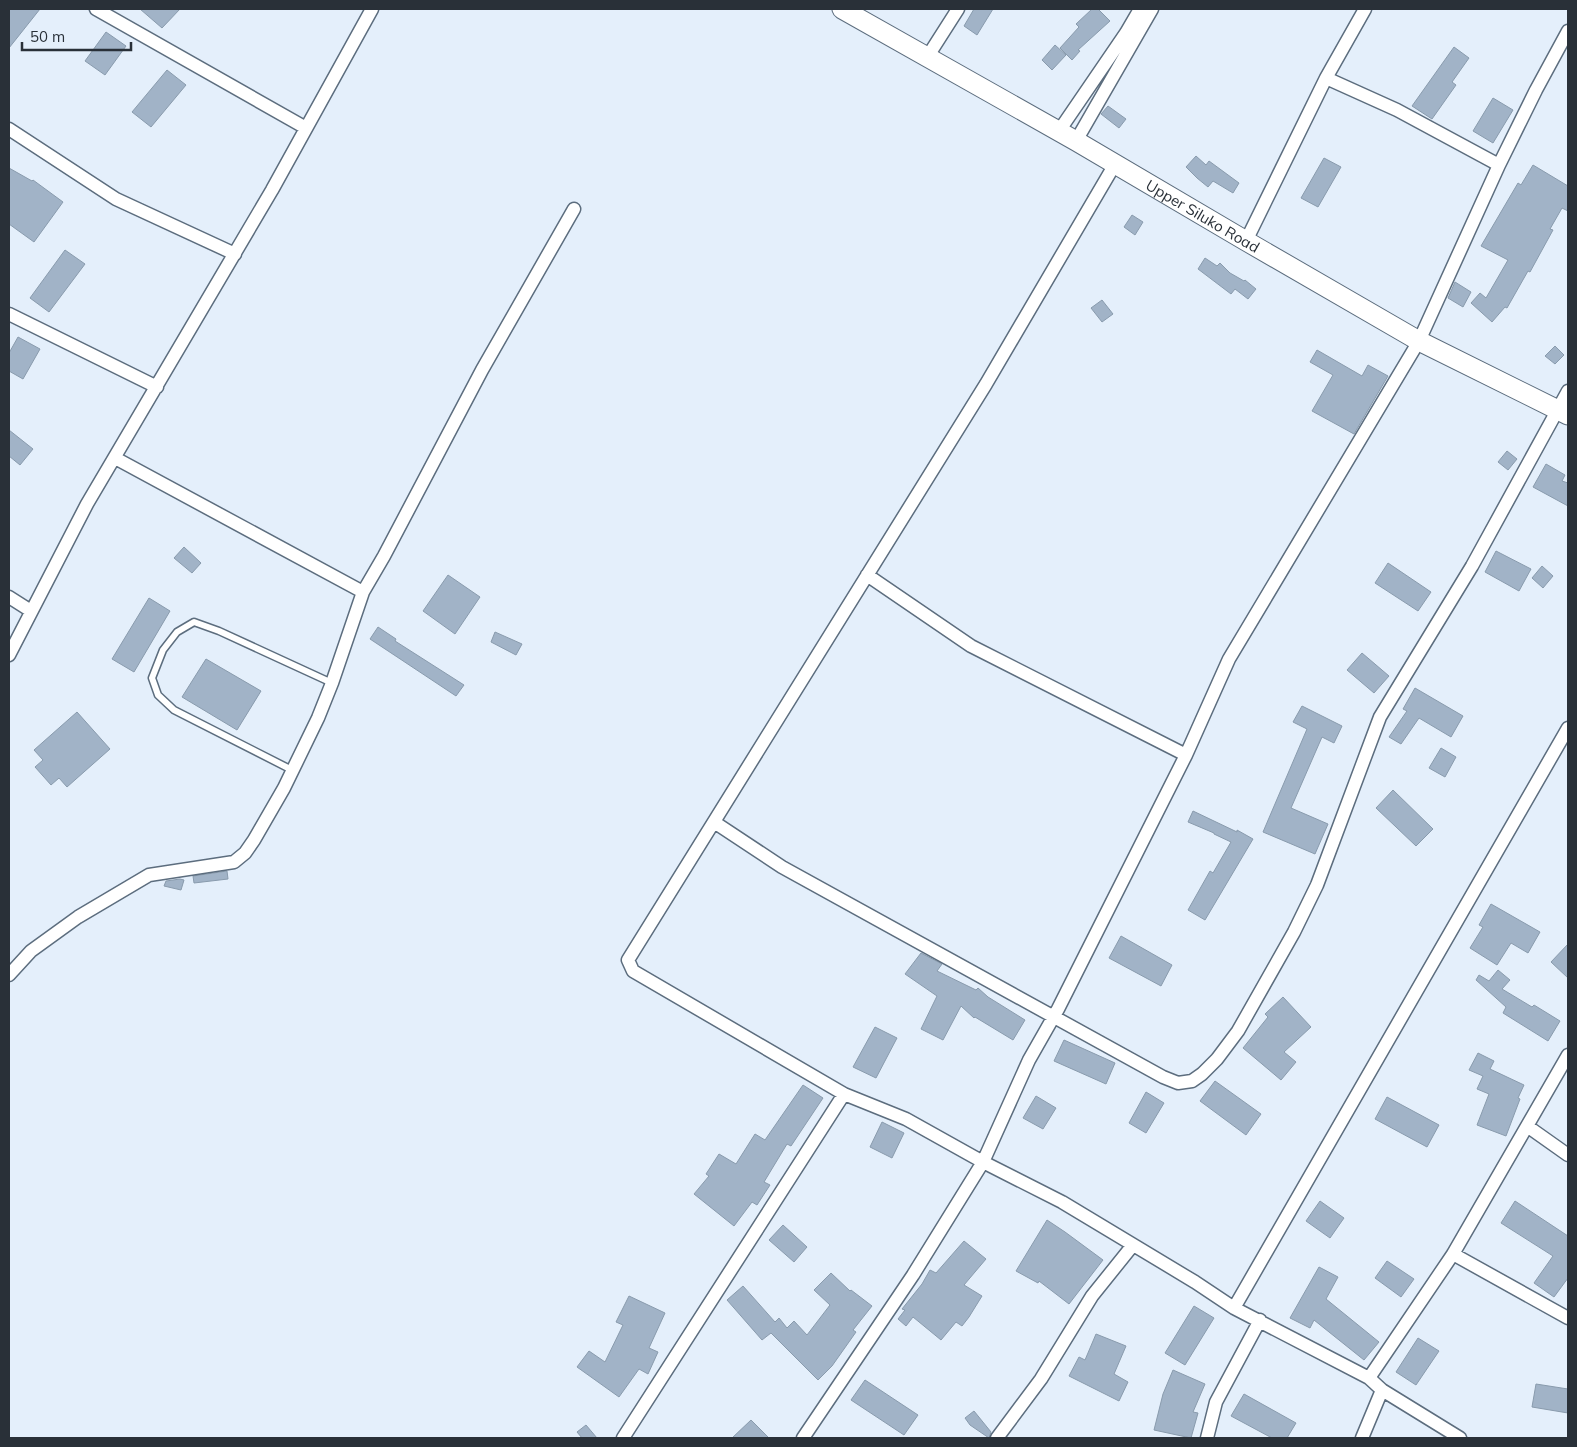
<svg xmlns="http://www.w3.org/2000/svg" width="1577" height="1447" viewBox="0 0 1577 1447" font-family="Mulish,sans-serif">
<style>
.building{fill:#a1b3c7;stroke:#899bad}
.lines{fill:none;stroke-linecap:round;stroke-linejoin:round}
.lane-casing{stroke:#5c6d7e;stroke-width:9}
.street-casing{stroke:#5c6d7e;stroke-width:15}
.primary-casing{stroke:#5c6d7e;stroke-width:21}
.lane{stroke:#fff;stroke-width:6}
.street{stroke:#fff;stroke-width:12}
.primary{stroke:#fff;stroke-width:19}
.labels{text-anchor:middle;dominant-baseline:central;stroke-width:5;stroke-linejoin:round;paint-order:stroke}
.street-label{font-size:15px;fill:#293038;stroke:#e4effb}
</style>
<rect width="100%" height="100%" fill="#e4effb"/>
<path class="building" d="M9,9h31l-31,39z
M140,9h40l-18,19z
M974,9h19l-16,26 -13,-9z
M1092,9h6l12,12 -32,29 2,1 -8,9 -12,-12 19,-21 -3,-3z
M106,32l20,14 -21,29 -20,-14z
M1055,45l11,10 -14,15 -10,-10z
M1454,47l15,11 -17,24 4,3 -24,34 -20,-13z
M167,70l19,15 -35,42 -19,-15z
M1493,98l20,12 -20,33 -20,-12z
M1108,106l18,13 -7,9 -18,-14z
M1196,156l10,9 3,-4 30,22 -6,10 -20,-12 -5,6 -11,-9 -11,-11z
M1324,158l17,9 -23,40 -17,-9z
M1533,165l35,21v25l-6,-3 -12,21 3,1 -23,42 -2,-1 -21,37 -2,-1 -13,15 -21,-19 9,-10 6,5 22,-38 -27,-14 37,-63 3,2z
M9,168l23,13 1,-1 30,22 -29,40 -25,-18z
M1132,215l11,7 -8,13 -11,-8z
M65,250l20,14 -36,48 -19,-14z
M1205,258l12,8 3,-3 10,10 14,8 1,-1 11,9 -8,10 -13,-10 -4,5 -33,-25z
M1455,282l16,10 -8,15 -15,-9z
M1102,300l11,14 -11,8 -11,-14z
M18,337l22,12 -17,30 -14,-8v-18z
M1555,346l9,9 -9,9 -10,-8z
M1317,350l45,26 6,-11 20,11 -34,58 -42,-23 21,-36 -23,-13z
M9,430l24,19 -13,16 -11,-9z
M1507,451l10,8 -9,11 -10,-8z
M1546,464l19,11 -3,6 6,2v23l-35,-19z
M184,547l17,16 -9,10 -18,-15z
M1496,551l35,18 -12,22 -34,-19z
M1388,563l43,29 -13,19 -43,-28z
M1542,566l11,10 -10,12 -11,-10z
M448,575l32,22 -25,37 -32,-23z
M149,598l21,13 -36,61 -22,-13z
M378,627l18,12 -1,2 69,44 -8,11 -86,-57z
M495,632l27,12 -6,11 -25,-13z
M1362,653l27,23 -15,17 -27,-23z
M206,659l55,32 -24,39 -55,-33z
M1415,688l48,28 -12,21 -32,-19 -18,26 -12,-7 18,-26 -4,-2z
M1302,706l40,20 -8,17 -12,-6 -31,71 37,16 -13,30 -52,-22 44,-103 -14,-7z
M77,712l33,37 -43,38 -8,-9 -8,7 -16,-18 8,-7 -9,-10z
M1441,748l15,9 -11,20 -16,-9z
M1393,790l40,39 -17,17 -40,-38z
M1193,811l44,21v-2l16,9 -48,81 -17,-10 22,-39 3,2 18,-31 -17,-8v-1l-26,-11z
M227,871l1,8 -34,4 -1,-7z
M180,879l4,1 -3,10 -17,-4 2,-5z
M1491,904l49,28 -12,21 -17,-10 -14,22 -27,-17 13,-21 -4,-2z
M1121,936l51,29 -11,21 -52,-28z
M1568,944v34l-17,-16z
M921,953l21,11 -5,7 39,19 2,-2 10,9 37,23 -12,20 -38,-23 -1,1 -13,-12 -18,34 -22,-11 16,-33 -32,-22z
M1498,970l12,10 -8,9 30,18 2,-2 26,16 -12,20 -45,-28 3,-6 -30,-27 3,-5 10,6z
M1283,997l28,30 -27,25 12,10 -15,18 -38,-32 25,-31 -3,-3z
M875,1027l22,11 -21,40 -23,-11z
M1064,1040l51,23 -9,21 -52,-23z
M1478,1053l16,8 -4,8 34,16 -6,13 2,1 -14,37 -29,-11 12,-31 -12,-5 6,-13 -14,-6z
M1215,1081l46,33 -15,21 -46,-34z
M803,1085l20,13 -32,48 -4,-2 -23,38 6,3 -13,20 -5,-3 -18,24 -40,-32 15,-18 -3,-2 13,-20 17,10 19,-30 10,6z
M1146,1092l18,11 -18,30 -17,-10z
M1036,1096l20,12 -13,21 -20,-11z
M1387,1097l52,28 -12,22 -52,-28z
M882,1122l22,11 -12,25 -22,-11z
M1320,1201l24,17 -14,20 -24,-17z
M1515,1201l53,35v42l-14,19 -20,-14 19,-27 -52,-33z
M1047,1220l18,12 38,28 -34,44 -30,-23 -1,2 -22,-12z
M783,1225l24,22 -13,15 -25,-22z
M964,1241l22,18 -22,26 18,11 -13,21 -7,9 -6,-4 -15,18 -28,-23 -7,9 -8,-7 7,-9 -3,-1 20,-25 8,-14 6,3z
M1387,1261l27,18 -13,18 -26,-19z
M1319,1267l19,10 -12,22 53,43 -15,18 -50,-40 -4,8 -20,-10z
M831,1273l19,18 1,-1 21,16 -19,24 3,2 -24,34 -14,14 -47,-47 -9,7 -35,-40 16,-14 32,36 4,-4 8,10 7,-7 13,14 23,-30 -16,-15z
M629,1296l36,17 -16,35 9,4 -10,22 -9,-5 -20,28 -42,-30 12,-16 16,11 18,-37 -7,-3z
M1194,1306l20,12 -29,47 -20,-12z
M1096,1334l30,12 -12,28 14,8 -9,19 -50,-25 10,-19 6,3z
M1418,1338l21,13 -23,34 -20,-13z
M1173,1370l32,14 -12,28 5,1 -7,25 -37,-8 9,-36z
M865,1380l53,35 -14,20 -53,-35z
M1536,1384l32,5v24l-36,-6z
M1244,1394l52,29 -9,15h-15l-41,-22z
M974,1411l17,21 -2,6 -19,-13 -5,-7z
M751,1420l18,18h-37z
M586,1425l11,13h-15l-5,-6z"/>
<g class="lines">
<defs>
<path id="lane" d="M292,770l-118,-60 -16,-15 -6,-17 11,-28 14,-18 17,-10 25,9 113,52"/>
<path id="street" d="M96,9l210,119
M928,56l30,-47
M1326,78l71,32 102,55
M9,129l107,70 119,55
M1059,131l67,-98 14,-24
M1076,141l76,-132
M1115,164l-129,220 -358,576 5,11 211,123 62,25 77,43 79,40 133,80 39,26 135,70 13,12 78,48
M1246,241l80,-163 39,-69
M9,314l148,73
M115,458l248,134
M867,575l104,71 215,109
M9,597l22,14
M9,655l78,-151 185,-314 100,-181
M714,822l68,45 381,210 15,6 14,-2 10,-7 15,-15 21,-28 56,-99 23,-47 63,-168 92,-151 96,-175
M9,975l22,-24 47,-34 71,-42 85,-13 11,-9 9,-13 30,-52 34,-70 14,-35 31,-91 21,-36 98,-186 92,-161
M1527,1126l41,29
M1453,1254l115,64
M1234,1308l334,-580
M1369,1378l84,-124 115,-199
M623,1438l221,-344
M803,1438l110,-163 70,-113 46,-102 29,-51 128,-254 43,-96 190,-318 80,-176 37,-75 32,-59
M997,1438l44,-59 51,-83 41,-51
M1207,1438l9,-36 44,-82
M1362,1438l20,-48"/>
<g id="primary">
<path id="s1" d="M842,9l234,132 170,100 173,100 149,74"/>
</g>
</defs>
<use href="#lane" class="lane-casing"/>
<use href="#street" class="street-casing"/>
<use href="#primary" class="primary-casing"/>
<use href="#lane" class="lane"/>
<use href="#street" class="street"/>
<use href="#primary" class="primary"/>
</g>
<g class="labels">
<g class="street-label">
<text stroke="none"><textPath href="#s1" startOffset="416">Upper Siluko Road</textPath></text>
</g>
</g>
<rect width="1577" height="1447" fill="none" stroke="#293038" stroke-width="20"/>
<path d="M22 42v8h109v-8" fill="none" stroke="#293038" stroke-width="2.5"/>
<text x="30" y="42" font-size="15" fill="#293038" stroke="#e4effb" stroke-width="4" paint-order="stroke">50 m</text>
</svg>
